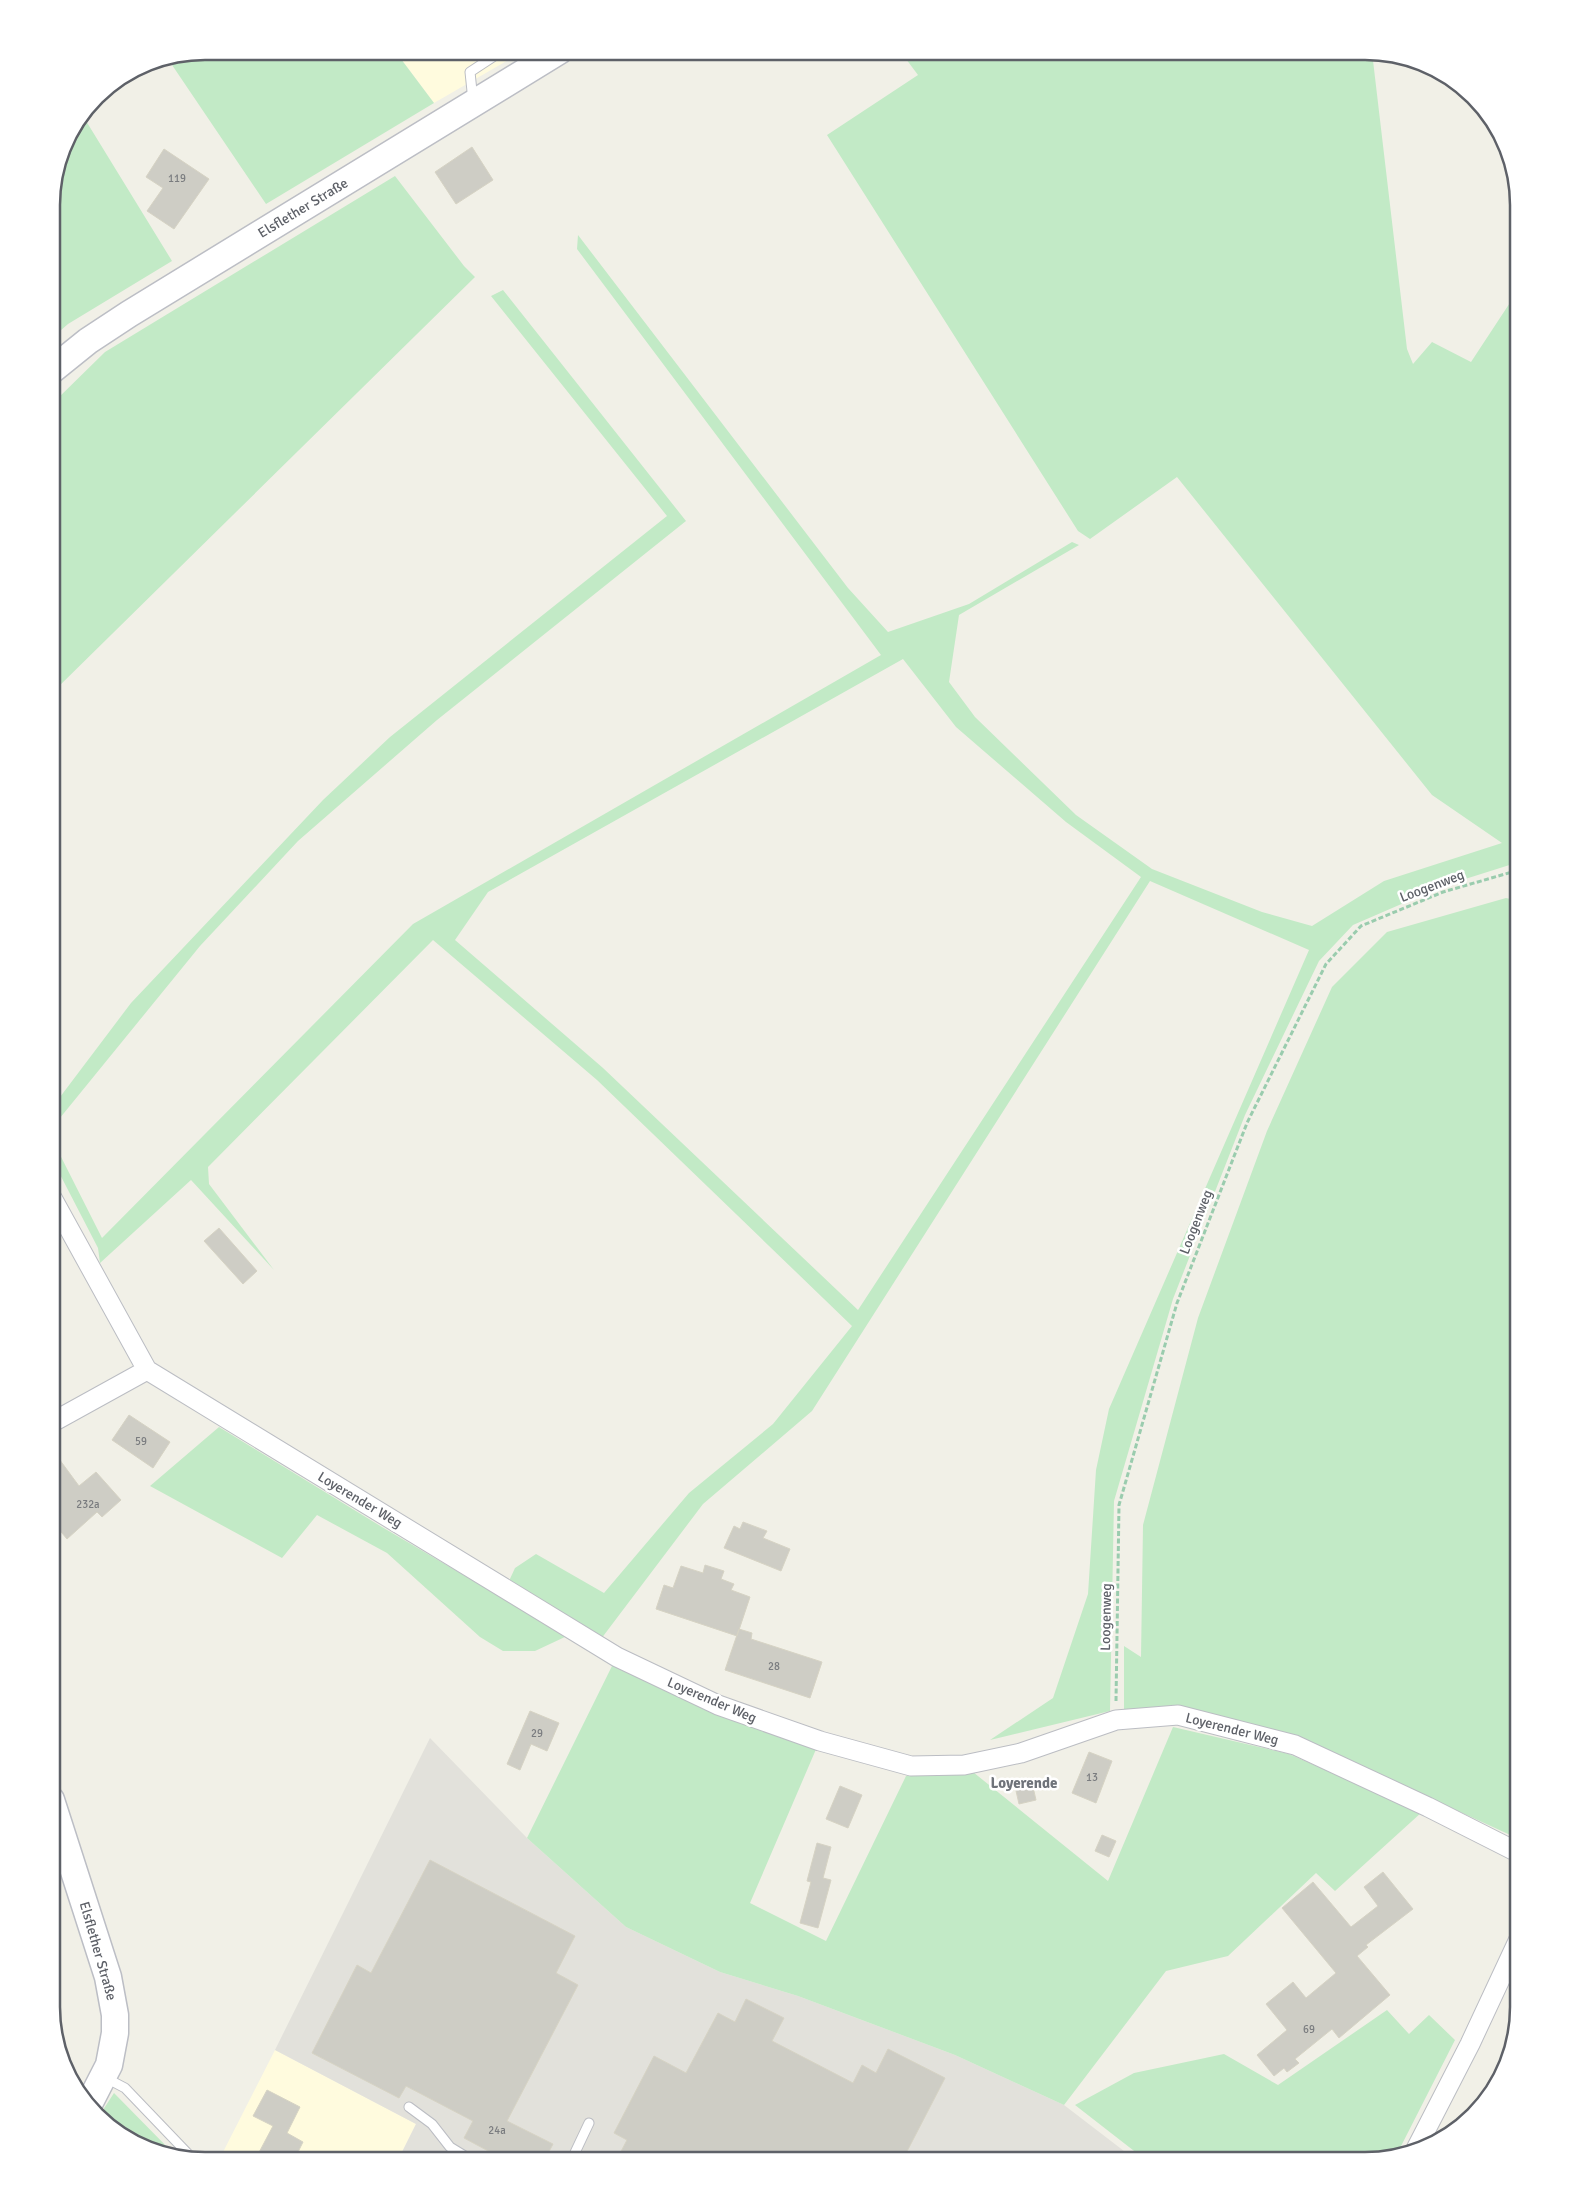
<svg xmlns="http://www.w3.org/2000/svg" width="1570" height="2212" viewBox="0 0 1570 2212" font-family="Signika,sans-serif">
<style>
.commercial{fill:#fffbde}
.industrial{fill:#e2e1db}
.green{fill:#c2eac6;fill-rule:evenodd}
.building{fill:#cecdc5;stroke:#d6d3c4}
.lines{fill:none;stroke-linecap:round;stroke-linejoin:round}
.lane-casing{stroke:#bbbdc3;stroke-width:11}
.street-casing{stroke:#bbbdc3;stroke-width:21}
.secondary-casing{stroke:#bcbec5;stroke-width:29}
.path{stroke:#9accae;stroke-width:3;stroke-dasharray:5 2.5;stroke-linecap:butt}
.lane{stroke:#fff;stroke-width:9}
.street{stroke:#fff;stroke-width:19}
.secondary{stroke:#fff;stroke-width:26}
.labels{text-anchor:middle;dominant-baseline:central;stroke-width:5;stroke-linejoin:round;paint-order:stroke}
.number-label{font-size:11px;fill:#7a7c7f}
.street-label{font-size:14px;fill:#5e6168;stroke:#fff}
.neighbourhood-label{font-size:15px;font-weight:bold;fill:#6f737a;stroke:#fff}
.rim{fill:none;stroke:#5e6168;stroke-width:2.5}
</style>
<rect width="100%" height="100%" fill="#f1f0e7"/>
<path class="commercial" d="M395,51h129l-90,52z
M275,2050l141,74 -18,36h-179z"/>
<path class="industrial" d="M430,1738l97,100 99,89 94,45 78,24 157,59 109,50 73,56 -739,-1 18,-36 -141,-74z"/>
<path class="green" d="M205,51h190l39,52 -168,101 -98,-145z
M900,51l472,1 35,297 6,15 19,-22 39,20 48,-73v573l-76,24 -90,39 -34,36 -74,154 -72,184 -59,202 -4,210 -120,29 63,-42 35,-104 8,-124 13,-61 200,-459 -159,-69 -338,530 -109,93 -102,135 -92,-58 6,-13 21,-14 68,39 85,-100 84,-69 79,-98 -255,-246 -164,-140 -225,227 1,17 65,86 -83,-90 -91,83 -2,-15 -47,-91v-20l51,101 311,-314 468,-269 -304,-406 1,-14 270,353 40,44 81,-28 103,-62 7,3 -120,70 -10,67 26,35 101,98 76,54 110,43 50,14 72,-45 118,-38 -70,-48 -255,-318 -87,62 -12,-8 -251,-396 91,-60zM903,659l53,68 110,95 75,55 -283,433 -255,-242 -148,-128 33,-48z
M83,116l89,145 -104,63 -16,14v-143l11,-49z
M395,176l69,90 11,11 -424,417 1,-290 53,-52z
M503,290l183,231 -249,199 -139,121 -98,105 -149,183v-20l80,-106 192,-203 67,-63 277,-221 -176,-220z
M1506,898l13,3v938l-220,-101 -175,-27v-65l17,11 2,-132 55,-207 69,-187 65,-144 55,-55z
M219,1427l163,100 185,109 -32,15h-32l-23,-14 -93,-84 -70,-38 -35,43 -132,-72z
M613,1664l204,83 -67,156 76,38 80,-165 67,-4 135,109 65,-154 116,27 133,58 -87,79 -19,-18 -88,83 -62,15 -102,134 -109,-50 -157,-59 -78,-24 -94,-45 -99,-89z
M1387,2010l22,24 20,-19 26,25 -57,112 -33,9h-218l-72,-56 59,-32 90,-19 54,31z
M114,2093l60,61 -46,-14 -27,-27z"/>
<path class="building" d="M472,147l21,33 -37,24 -21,-32z
M164,149l45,30 -35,50 -27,-18 16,-23 -17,-11z
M219,1228l38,43 -14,13 -39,-43z
M129,1415l41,27 -17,26 -41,-28z
M51,1448l28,38 17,-14 25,28 -19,17 -5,-5 -30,27 -16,-19z
M743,1522l24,9 -4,7 27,11 -9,22 -57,-23 10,-22 6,3z
M705,1565l19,6 -3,8 13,5 -3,6 19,7 -13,39 -81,-27 8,-24 9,3 8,-22 22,7z
M739,1629l13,4 -1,6 71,23 -12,36 -85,-28z
M530,1711l29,12 -12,28 -16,-7 -11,26 -13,-6z
M1089,1752l23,9 -16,42 -24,-10z
M1031,1778l5,22 -17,4 -5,-22z
M840,1786l22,9 -14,33 -22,-9z
M1102,1835l14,6 -7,16 -14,-6z
M817,1843l14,4 -8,31 8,2 -13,48 -18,-5 11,-41 -4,-1z
M430,1860l145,76 -19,37 22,12 -71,136 46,23 -9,17h-37l-43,-23 9,-17 -67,-35 -7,12 -87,-45 45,-88 14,8z
M1383,1872l30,37 -47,36 2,2 -11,9 33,39 -51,43 -7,-9 -37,30 4,4 -12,9 -3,-4 -10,8 -17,-21 30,-25 -21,-26 27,-22 13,16 30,-25 -54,-65 31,-26 38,45 27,-21 -14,-19z
M746,1999l38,19 -12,23 81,42 9,-18 14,8 12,-24 57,29 -43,83h-286l11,-21 -13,-7 40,-77 32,17 32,-60 17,9z
M267,2090l33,17 -13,26 16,9 -9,18h-39l18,-34 -20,-10z"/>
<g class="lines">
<defs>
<path id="lane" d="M473,101l-3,-29 32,-21
M104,2077l21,11 69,72
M409,2107l23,17 18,23 23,14
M571,2161l18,-38"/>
<path id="street" d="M51,1196l96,174 470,287 101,48 102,36 91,25 53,-1 57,-12 95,-33 62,-5 117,30 133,62 91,46
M51,1423l96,-53
M1417,2147l53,-103 49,-105"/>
<path id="secondary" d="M52,370l36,-29 41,-27 430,-263
M51,1800l57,177 7,38v18l-6,32 -19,37"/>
</defs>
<use href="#lane" class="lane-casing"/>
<use href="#street" class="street-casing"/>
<use href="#secondary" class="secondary-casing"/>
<path class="path" d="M1116,1701l3,-196 58,-202 70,-180 79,-159 35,-38 82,-34 76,-22"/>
<use href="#lane" class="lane"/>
<use href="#street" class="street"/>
<use href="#secondary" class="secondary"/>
</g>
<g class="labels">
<g class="number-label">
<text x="177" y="178">119</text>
<text x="141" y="1441">59</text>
<text x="88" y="1504">232a</text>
<text x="774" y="1666">28</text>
<text x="537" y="1733">29</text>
<text x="1092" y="1777">13</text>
<text x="1309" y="2029">69</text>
<text x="497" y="2130">24a</text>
</g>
<g class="street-label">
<text transform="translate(303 208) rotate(-31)">Elsflether Straße</text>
<text transform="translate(1432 886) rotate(-21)">Loogenweg</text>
<text transform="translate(1196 1222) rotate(-69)">Loogenweg</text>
<text transform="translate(360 1500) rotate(31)">Loyerender Weg</text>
<text transform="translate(1106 1617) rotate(-89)">Loogenweg</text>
<text transform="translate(712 1700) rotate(23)">Loyerender Weg</text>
<text transform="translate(1232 1729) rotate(14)">Loyerender Weg</text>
<text transform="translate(98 1951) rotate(74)">Elsflether Straße</text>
</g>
<g class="neighbourhood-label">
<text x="1024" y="1783">Loyerende</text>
</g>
</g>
<path d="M0 0H1570V2212H0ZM205 60H1365A145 145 0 0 1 1510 205V2007A145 145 0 0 1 1365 2152H205A145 145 0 0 1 60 2007V205A145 145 0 0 1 205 60Z" fill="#fff" fill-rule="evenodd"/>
<path class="rim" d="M205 60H1365A145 145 0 0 1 1510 205V2007A145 145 0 0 1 1365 2152H205A145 145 0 0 1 60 2007V205A145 145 0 0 1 205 60Z"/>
</svg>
